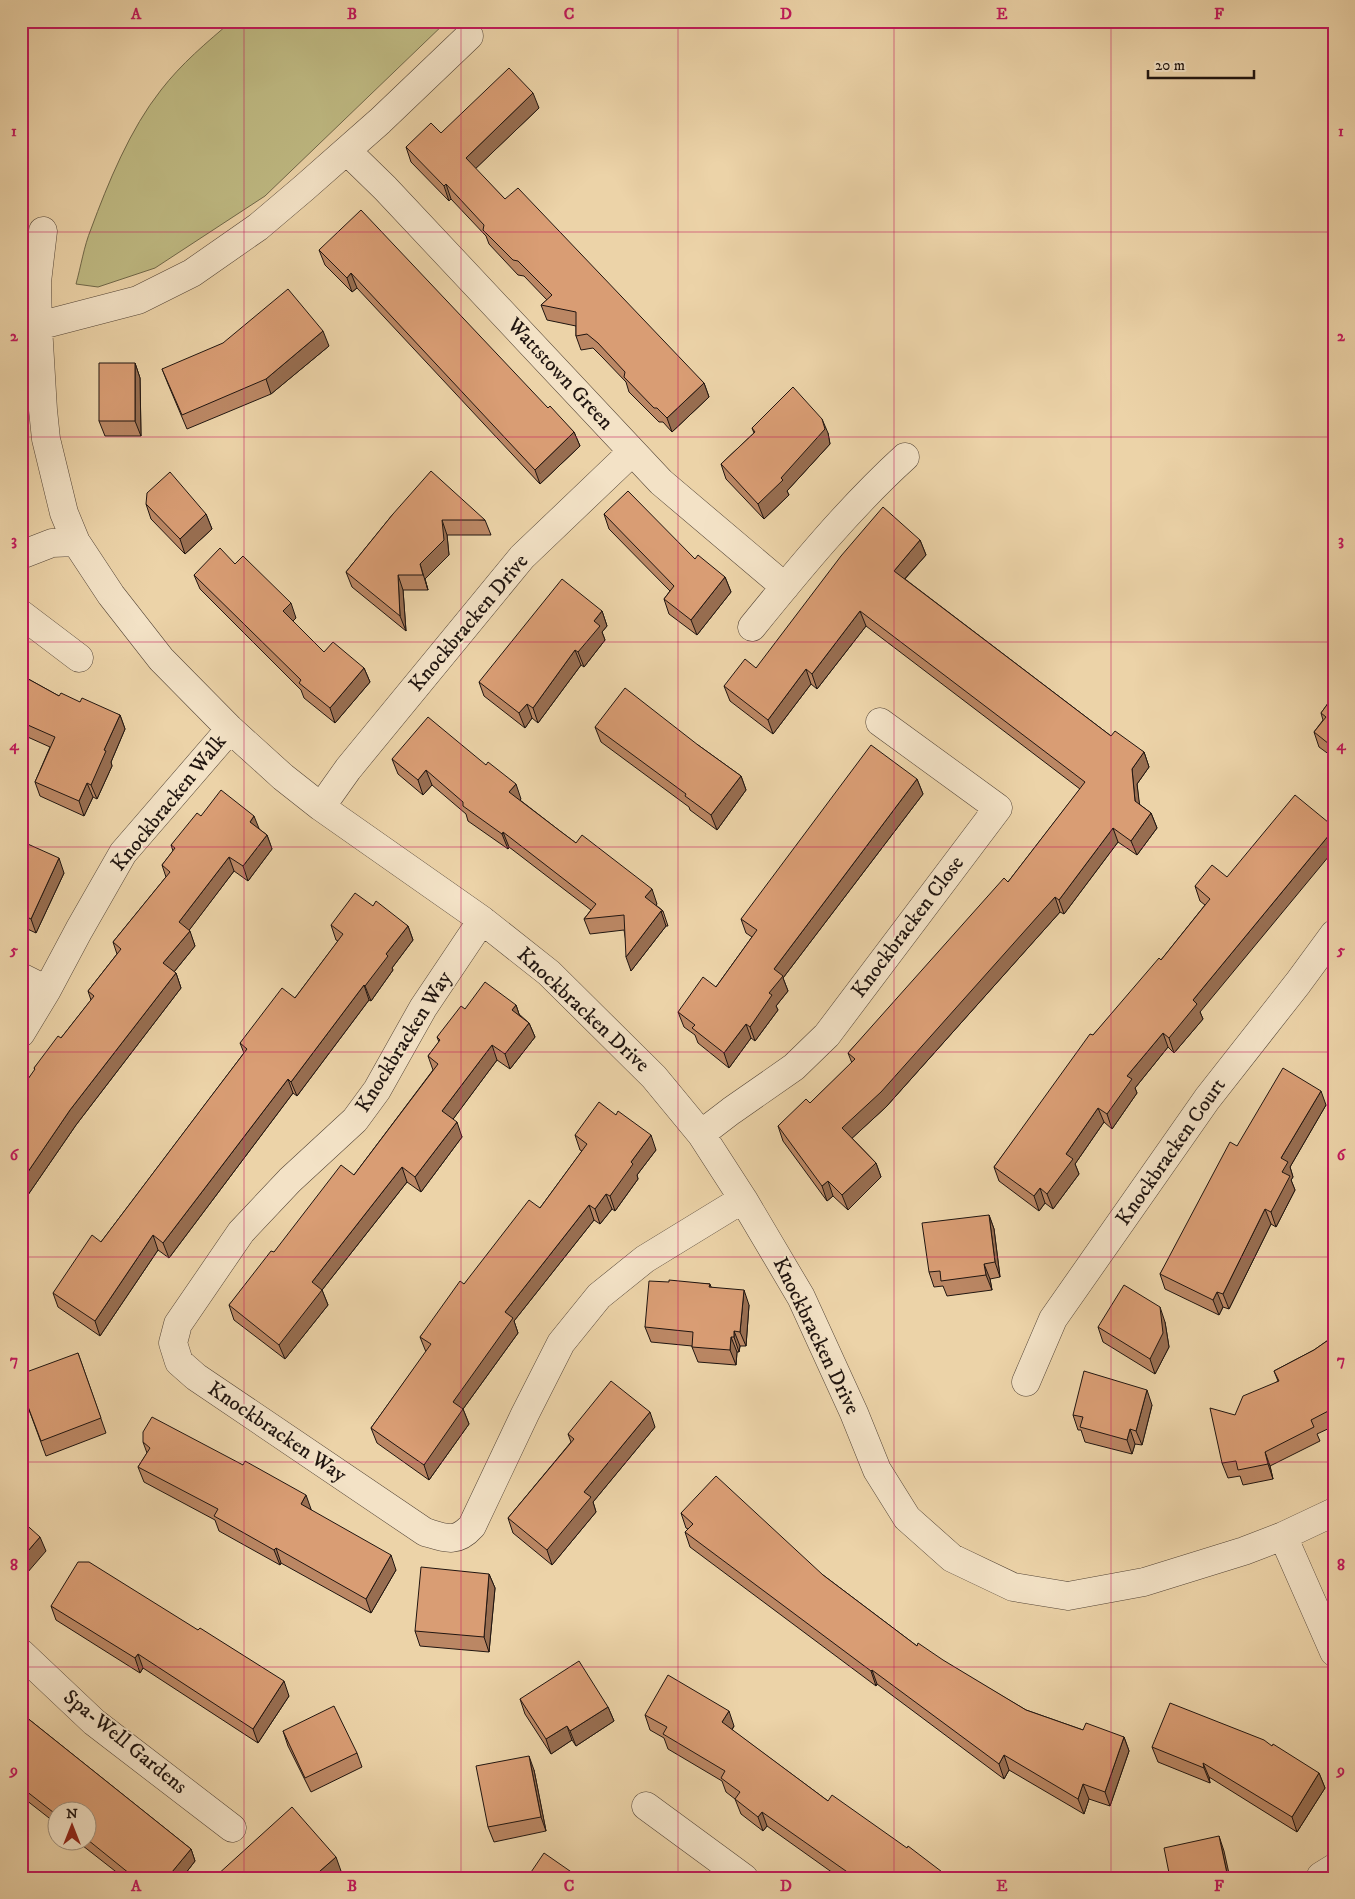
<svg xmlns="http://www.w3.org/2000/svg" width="1355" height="1899" viewBox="0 0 1355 1899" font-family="'IM FELL DW Pica',serif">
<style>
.green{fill:#bfba83;stroke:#70684a}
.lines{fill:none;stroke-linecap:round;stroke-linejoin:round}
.minor-casing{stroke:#534436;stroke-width:29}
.minor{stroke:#f3e2c6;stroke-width:28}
.wall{fill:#bb8764;stroke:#201510}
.shaded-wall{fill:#986e51;stroke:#201510}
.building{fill:#d99d74;stroke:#201510}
.grid{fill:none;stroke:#c2185b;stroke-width:1;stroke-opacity:0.55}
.labels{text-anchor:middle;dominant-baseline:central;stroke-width:4;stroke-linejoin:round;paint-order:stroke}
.street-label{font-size:21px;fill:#201510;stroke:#f3e2c6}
.neatline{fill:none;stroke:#c2185b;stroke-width:2}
.grid-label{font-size:16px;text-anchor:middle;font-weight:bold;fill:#c2185b}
</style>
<rect width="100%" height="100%" fill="#ecd3a8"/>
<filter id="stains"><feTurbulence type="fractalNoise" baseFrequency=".004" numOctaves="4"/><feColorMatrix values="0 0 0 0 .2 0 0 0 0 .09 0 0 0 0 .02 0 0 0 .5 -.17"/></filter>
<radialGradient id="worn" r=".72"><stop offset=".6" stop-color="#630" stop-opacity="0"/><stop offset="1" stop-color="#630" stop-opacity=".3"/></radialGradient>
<path class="green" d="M232,21h215l-182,175 -110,72 -57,19 -22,-3c5,-18 8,-38 15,-55 17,-46 39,-100 70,-139 20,-26 46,-48 71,-69z"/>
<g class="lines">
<defs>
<path id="minor" d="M347,151l38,37 276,294 124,105
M43,231l-6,51 1,44 5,84 3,29 18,74 12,29 35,53 50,64 69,70 53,48 38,30 161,113 67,53 105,104 47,57 42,65 58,98 53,116 23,57 30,48 45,40 61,29 55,9 76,-14 100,-31 39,-15 51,116
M38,326l100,-26 54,-27 66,-46 46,-39 76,-67 89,-85
M21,555l31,-12 24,-1
M21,614l58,44
M752,627c47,-58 98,-120 153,-170
M321,807l27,-38 174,-212 110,-105
M482,920l-59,88 -46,82 -22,30 -65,60 -49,52 -63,92 -5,19 6,19 17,15 229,155c20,6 31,12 47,-6l53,-112 36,-71 38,-47 46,-37 98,-60
M21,977l26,13
M21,1033l26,-43 32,-60 44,-77 107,-124
M701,1134l30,-23 63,-44 33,-32 171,-227 -118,-86
M1026,1382l27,-63 154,-220 91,-116 36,-49
M1283,1536l51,-24
M21,1653l73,69 138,106
M646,1806l98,72
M1321,1876l13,-8"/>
</defs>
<use href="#minor" class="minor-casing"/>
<use href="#minor" class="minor"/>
</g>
<path class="wall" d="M539,108l-64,61 30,30 199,184 5,14 -37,35 -9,-10h-4l-30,-30 -3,-10 -23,-24 -10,-10 -12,2 -5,-14v-10l-29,-6 -6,-15 6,-5 -23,-24 -6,-1 -29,-31 -3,-8 -35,-37 -2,2 -38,-39 -5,-15 35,-14z
M319,250l229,158 26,24 6,14 -40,38 -183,-196 -5,4 -27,-27z
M329,346l-58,48 -84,35 -19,-45 -6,-15z
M135,363l5,15 1,58h-36l-6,-15z
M752,428l76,5 2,11 -43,47 2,4 -25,24 -38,-40 -5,-15 33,-31z
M146,504l60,10 6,15 -27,25 -34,-35z
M393,514l92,6 6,15h-44l2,20 -24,24 3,11h-25l3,41 -54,-44 -6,-15z
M604,514l91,45 30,18 6,15 -34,43 -28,-21 -5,-15 6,-8 -61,-62z
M920,540l6,15 -21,24 206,157 33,16 5,15 -12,17 2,20 12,9 6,15 -20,27 -19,-13 -54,72 -4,-2 -174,195 -34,31 24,25 5,14 -33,33 -15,-14 -6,5 -44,-60 -5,-15 32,-23 42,-40 -4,-10 160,-171 72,-93 -214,-163 -49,63 -6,-5 -38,50 -43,-33 -6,-15 32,-18z
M235,564l61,54 -3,3 31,31 40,16 6,14 -35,41 -31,-25 -3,-8 -101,-101 -6,-14z
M602,611l5,15 -5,6 3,8 -21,27 -3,-2 -43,58 -6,-5 -7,10 -41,-32 -5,-14z
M21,675l38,21 61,19 5,14 -14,33 1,4 -15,33 -4,-2 -9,19 -44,-20 -5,-14 15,-35 -29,-13z
M1334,695v63l-15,-11 -5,-15 9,-12 -2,-7z
M595,727l103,18 43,31 5,14 -29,40 -27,-20 -1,-3 -88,-65z
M392,759l129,40 -1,1 40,31 97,73 -1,1 7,6 5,15h-2l-35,45 -7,-41 -34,4 -6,-15 7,-9 -82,-63 -1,2 -40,-28 -2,-7 -34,-29 -9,10 -25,-21z
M917,779l6,15 -140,184 5,13 -12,15 2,4 -23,31 -4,-3 -22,30 -31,-25 -3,-8 -11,-8 -6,-15 38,-25 36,-50 -6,-4 -5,-14z
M201,816l58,13 8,6 5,14 -24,32 -14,-10 -45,59 6,16 -21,26 2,1 5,15 -105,137 -55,80v-116l14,-19 -1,-2 27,-30 30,-38 -3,-9 29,-37 -4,-12 53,-65 -4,-12 11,-14 -2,-6z
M21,841l43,32 -28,60 -15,-7z
M1227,877l-27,135 3,7 -29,34 -6,-6 -33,41 2,5 -25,36 -8,-7 -29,42 4,10 -26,35 -8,-6 -6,8 -40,-30 -5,-14 99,-132 68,-75 44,-55 -5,-4 -5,-15z
M373,906l35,20 5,14 -21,28 1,2 -22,31 -2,-1 -72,96 -4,-3 -124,165 -11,-8 -58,86 -42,-29 -5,-14 48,-51 143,-189 -4,-10 55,-45 43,-57 -2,-1 -5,-15z
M516,1005l3,9 10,9 6,14 -25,32 -13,-9 -44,59 9,18 -41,55 -14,-10 -85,108 6,15 -43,54 -51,-39 -5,-15 45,-53 80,-77 79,-105 -5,-14 11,-14 -2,-5 28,-28z
M1326,1105l-36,62 3,10 -2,3 4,10 -19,37 -5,-3 -42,85 -6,-2 -4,8 -54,-26 -5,-15 77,-128z
M575,1135l81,15 -19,25 1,4 -23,32 -3,-2 -12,15 -6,-4 -80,101 4,12 -55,76 6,15 -40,56 -52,-37 -6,-15 55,-76 -6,-15 44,-53 76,-76 42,-57 -2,-1z
M989,1215l5,14 6,48 -10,2 2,11 -45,6 -4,-10 -9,1 -5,-15z
M669,1282l41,2 1,3 38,18 -3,41h-6l-1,6h-2l-1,13 -38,-3 -6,-15v-1l-41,-4 -6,-15z
M1165,1322l4,25 -14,27 -52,-32 -5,-15z
M1334,1336v90l-17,8 3,7 -50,25 3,13 -30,6 -3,-9 -12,2 -6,-15 13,-48 43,-34 -4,-10 40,-21z
M78,1353l28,80 -60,23 -25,-68z
M1152,1405l-10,40 -7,-1 -3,10 -47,-12 -4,-12h-3l-5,-15z
M655,1427l-62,75 3,10 -44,53 -39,-32 -5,-15 63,-76 -3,-8z
M143,1442l168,67v1l85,60 -25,43 -90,-50 -1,2 -61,-34 -4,-11 -71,-38 -6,-15 9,-14z
M681,1513l142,62 94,71 109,64 57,20 41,7 5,14 -19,55 -21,-7 -5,15 -75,-44 -5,9 -127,-95 -1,2 -186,-139 -5,-15 3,-3 -2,-1z
M489,1574l6,14 -6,64 -69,-6 -5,-15z
M51,1606l238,90 -31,47 -115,-75 -3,5 -84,-53z
M520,1699l88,8 6,14 -38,25 -4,-6 -21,14 -26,-40z
M21,1713l170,136 4,12 -13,17h-58l-46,-36h10v-30h-30v13l-37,-29z
M645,1715l89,11 -2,4 96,71 122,77h-110l-73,-52 -4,5 -22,-17 -6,-15 -9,-7 -4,-11 -54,-32 -4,-11 -14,-8z
M283,1731l74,22 5,14 -51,25 -23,-46z
M1152,1747l167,26 6,15 -28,44 -88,-55 1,6 -52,-21z
M534,1770l12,61 -52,11 -6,-15z"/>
<path class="shaded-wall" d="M533,93l6,15 -68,65 -5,-15z
M446,184l5,15 -2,2 -5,-15z
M351,273l6,15 -5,4 -5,-14z
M323,331l6,15 -58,48 -5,-15z
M135,363l5,15 1,58 -6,-15z
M704,383l5,14 -37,35 -5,-14z
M822,419l6,14 2,11 -43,47 2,4 -25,24 -6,-15 23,-26z
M574,432l6,14 -40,38 -5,-14z
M206,514l6,15 -27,25 -5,-15z
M442,520l5,15 2,20 -24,24 3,11 -8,-26z
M920,540l6,15 -27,30 -5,-14z
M398,575l5,15 3,41 -6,-15z
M725,577l6,15 -34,43 -6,-15z
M291,603l5,15 -7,7 -6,-14z
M602,611l5,15 -5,6 3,8 -21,27 -6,-15 16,-31z
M860,611l6,15 -49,63 -5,-15z
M575,650l6,15 -43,58 -5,-15z
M364,668l6,14 -35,41 -5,-15z
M806,669l5,15 -38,50 -5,-14z
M527,704l5,14 -7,10 -6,-15z
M120,715l5,14 -14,33 1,4 -15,33 -6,-14 13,-35z
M1144,752l5,15 -12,17 4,32 -6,-15 -3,-32z
M426,770l6,15 -9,10 -5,-15z
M741,776l5,14 -29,40 -6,-15z
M917,779l6,15 -140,184 5,13 -12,15 2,4 -23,31 -5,-14 19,-34 5,-24z
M87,783l6,14 -9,19 -5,-15z
M516,784l5,15 -6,7 -6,-14z
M1151,813l6,15 -20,27 -6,-14z
M254,816l6,15 -10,-9z
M1113,828l5,14 -54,72 -5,-14z
M1334,829v21l-134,162 3,7 -29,34 -5,-15 24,-38z
M503,832l6,15 -1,2 -6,-15z
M267,835l5,14 -24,32 -5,-15z
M229,857l5,14 -50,66 -5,-15z
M59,858l5,15 -28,60 -5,-14z
M652,889l5,15 -6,8 -6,-15z
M1055,897l5,15 -174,195 -38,35 -6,-14z
M661,911l5,15 -35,45 -5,-14z
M408,926l5,14 -21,28 1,2 -22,31 -6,-15 21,-32z
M190,931l5,15 -26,32 -6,-15z
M176,973l5,15 -105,137 -55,80v-23l49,-72z
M364,985l5,15 -72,96 -6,-14z
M516,1005l5,15 -9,-10z
M529,1023l6,14 -25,32 -5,-15z
M746,1024l5,14 -22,30 -5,-15z
M1163,1033l5,14 -33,41 2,5 -25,36 -5,-15 20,-38z
M492,1045l5,15 -49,66 -6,-15z
M1334,1069v21l-5,-13z
M288,1079l5,14 -124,165 -6,-15z
M1321,1091l5,14 -36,62 3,10 -2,3 4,10 -19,37 -5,-15 11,-40 -1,-14z
M1098,1108l6,14 -29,42 4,10 -26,35 -6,-15 19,-40z
M457,1122l5,15 -41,55 -6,-15z
M651,1135l5,15 -19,25 1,4 -23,32 -5,-15 21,-34z
M876,1163l5,14 -33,33 -6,-15z
M402,1167l5,15 -85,108 6,15 -43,54 -6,-14 33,-63z
M828,1181l5,15 -6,5 -5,-15z
M1040,1188l5,15 -6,8 -5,-15z
M606,1194l6,15 -12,15 -5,-15z
M589,1205l5,15 -80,101 4,12 -55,76 6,15 -40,56 -5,-15 29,-63 52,-90z
M1265,1209l6,15 -42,85 -6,-15z
M989,1215l5,14 6,48 -5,-15z
M153,1235l5,15 -58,86 -5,-15z
M984,1264l6,15 2,11 -6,-15z
M744,1290l5,15 -3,41 -6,-14z
M1217,1292l6,15 -4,8 -6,-15z
M1160,1307l5,15 4,25 -14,27 -5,-15z
M734,1331l6,15 -1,6 -5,-15z
M731,1337l6,15 -1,13 -6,-15z
M1147,1390l5,15 -10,40 -6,-14z
M650,1412l5,15 -62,75 3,10 -44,53 -5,-15 37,-58z
M1130,1429l5,15 -3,10 -5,-14z
M1265,1452l5,14 3,13 -5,-15z
M306,1495l5,14 -5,10 -5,-15z
M40,1537l6,14 -25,29v-21z
M276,1548l5,15 -1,2 -6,-15z
M391,1555l5,15 -25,43 -5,-14z
M489,1574l6,14 -6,64 -5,-15z
M138,1654l5,14 -3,5 -5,-15z
M872,1670l5,14 -1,2 -5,-15z
M284,1681l5,15 -31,47 -5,-14z
M608,1707l6,14 -38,25 -6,-15z
M729,1711l5,15 -7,11 -5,-15z
M567,1726l5,14 -21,14 -5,-15z
M1124,1737l5,14 -19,55 -5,-14z
M1004,1755l5,15 -5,9 -5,-15z
M529,1756l5,14 12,61 -5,-14z
M1203,1763l6,14 1,6 -6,-15z
M1319,1773l6,15 -28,44 -5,-15z
M1083,1784l6,15 -5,15 -6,-15z
M762,1812l5,14 -4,5 -5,-14z
M1219,1836l5,15 6,27h-2z
M191,1849l4,12 -13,17h-15z
M336,1857l5,14 -7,7h-22z
M855,1873l2,5h-3l-1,-2z"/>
<path class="building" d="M509,68l24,25 -67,65 39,41 13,-11 186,195 -37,35 -10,-10h-3l-30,-31 1,-5 -27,-29 -11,-9 -11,2v-24l-35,-7 11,-10 -34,-34 -5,-1 -30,-30 1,-5 -38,-41 -2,2 -38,-39 25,-24 10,10z
M361,210l187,198 2,-2 24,26 -39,38 -184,-197 -4,5 -28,-28z
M288,289l35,42 -57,48 -84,36 -20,-46 61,-26z
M99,363h36v58h-36z
M793,387l29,32 3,10 -44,49 2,2 -25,24 -37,-40 34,-32 -3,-4z
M431,471l54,49h-43l2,20 -24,24 3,11h-25l2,41 -54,-44 47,-58z
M170,472l36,42 -26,25 -34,-35 1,-11z
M628,491l67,68 3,-4 27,22 -34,43 -27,-21 10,-13 -70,-72z
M883,507l37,33 -26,31 217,165 4,-5 29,21 -12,17 3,32 16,12 -20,28 -18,-13 -54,72 -4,-3 -174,195 -39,36 34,35 -34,32 -14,-14 -6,5 -44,-60 28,-27 4,4 45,-44 -7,-6 156,-175 4,4 77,-100 -225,-171 -48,63 -6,-5 -38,51 -44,-34 21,-27 11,9 85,-112z
M220,548l15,16 8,-8 48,47 -8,8 41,41 9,-10 31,26 -34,40 -31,-25 2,-3 -107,-105z
M562,579l40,32 -8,10 6,5 -22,26 -3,-2 -42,58 -6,-4 -8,9 -40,-31z
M21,675l38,21 2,-3 19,9 2,-4 38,17 -16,35 2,1 -15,34 -4,-2 -8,18 -44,-19 20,-45 -34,-15z
M625,688l73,57 43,31 -30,39 -26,-19 1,-2 -91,-67z
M1334,695v53l-20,-16 12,-15 -5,-4z
M428,717l58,48 2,-3 28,22 -7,8 51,39 16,12 6,-8 70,54 -7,8 18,14h-2l-35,46 -2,-42 -40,4 12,-15 -93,-72 -1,2 -39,-28v-4l-37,-32 -8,10 -26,-21z
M871,745l46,34 -143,190 9,7 -14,17 3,2 -22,32 -4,-3 -22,29 -32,-25 3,-3 -17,-13 25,-35 13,10 41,-57 -16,-11z
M221,790l33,26 -4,6 17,13 -24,31 -14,-9 -50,65 11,9 -27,32 13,10 -106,137 -49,72v-93l14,-20 -1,-1 24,-32 3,2 33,-42 -6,-5 33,-42 -8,-7 57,-70 -8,-7 13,-17 -4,-3 26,-32 4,3z
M1295,795l39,32v2l-141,171 4,4 -28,34 -6,-5 -36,43 5,3 -25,35 -9,-6 -32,46 7,5 -26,35 -7,-6 -6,8 -40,-29 96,-133 3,1 66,-77 2,2 49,-61 -15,-13 17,-21 15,12z
M21,841l38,17 -28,61 -10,-5z
M355,893l18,13 3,-5 32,25 -22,28 2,2 -23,30 -1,-1 -73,97 -3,-3 -125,164 -10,-8 -58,86 -42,-28 39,-58 9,7 105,-139 41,-54 -7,-6 42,-55 13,10 48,-64 -12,-9z
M485,982l31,23 -4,5 17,13 -24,31 -13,-9 -50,66 15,11 -42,55 -13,-10 -90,115 10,8 -43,55 -50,-40 42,-54 3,1 67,-87 13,10 84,-111 -10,-8 12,-16 -3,-3 24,-31 4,3z
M1328,989h6v80l-5,8z
M1283,1068l38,23 -40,67 7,4 -6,10 8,4 -19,36 -6,-3 -42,85 -6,-2 -4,8 -53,-26 70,-132 7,4z
M599,1102l17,13 2,-4 33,24 -20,27 2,2 -23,32 -4,-2 -11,15 -6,-4 -84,107 8,6 -60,84 10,7 -39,56 -53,-37 60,-84 -11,-7 40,-56 4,3 65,-84 11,8 47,-64 -12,-9z
M989,1215l6,47 -11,2 2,11 -45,6 -1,-10 -11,1 -7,-49z
M669,1280l41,4 -1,3 35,3 -4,42 -6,-1v6h-3l-1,13 -38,-3 1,-15 -48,-5 4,-46 20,1z
M1124,1285l36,22 3,26 -13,26 -52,-32z
M1334,1336v72l-23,12 3,7 -49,25 3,12 -30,6 -2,-9 -14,2 -12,-55 25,7 8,-19 36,-15 -5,-10 40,-21z
M78,1353l23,65 -60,23 -20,-53v-14z
M1084,1371l63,19 -11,41 -6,-2 -3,11 -47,-13 3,-10 -10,-2z
M611,1381l39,31 -66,80 7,5 -44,53 -39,-32 66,-79 -6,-5z
M152,1417l91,48 2,-4 61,34 -5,9 90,51 -25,44 -90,-51 -2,2 -60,-34 4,-7 -80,-42 12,-19 -7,-6v-10z
M716,1476l107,99 94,71 1,-3 25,17 83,50 57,20 3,-7 38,14 -19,55 -22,-8 -5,15 -74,-44 -5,9 -127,-94 -1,1 -186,-139 8,-8 -12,-11z
M21,1520l19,17 -19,22z
M78,1562h11l109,68 2,-2 84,53 -31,48 -115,-75 -3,4 -84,-52z
M421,1567l68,7 -5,63 -69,-6z
M579,1661l29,46 -38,24 -3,-5 -21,13 -26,-40z
M668,1675l61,36 -7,11 106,79 4,-6 75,53 1,-2 42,32h-88l-7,-5 -2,3 -91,-64 -4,5 -23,-18 5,-7 -19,-14 4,-7 -62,-37 4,-7 -22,-12z
M1170,1703l94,37 8,6 1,-2 46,29 -27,44 -89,-54 1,5 -52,-21z
M334,1706l23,47 -52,25 -22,-47z
M21,1713l170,136 -24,29h-32l-47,-38v-28h-30v4l-37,-29z
M529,1756l12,61 -53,10 -12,-61z
M292,1807l44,50 -24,21h-94l-2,-2z
M1219,1836l9,42h-58l-6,-30z
M544,1853l36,25h-53z"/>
<path class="grid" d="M244,21v1857M461,21v1857M678,21v1857M894,21v1857M1111,21v1857M21,232h1313M21,437h1313M21,642h1313M21,847h1313M21,1052h1313M21,1257h1313M21,1462h1313M21,1667h1313"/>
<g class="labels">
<g class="street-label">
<text transform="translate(560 374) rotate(47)">Wattstown Green</text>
<text transform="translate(469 623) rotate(-50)">Knockbracken Drive</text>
<text transform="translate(169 803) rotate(-51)">Knockbracken Walk</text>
<text transform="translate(908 927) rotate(-53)">Knockbracken Close</text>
<text transform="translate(583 1010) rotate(43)">Knockbracken Drive</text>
<text transform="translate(404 1042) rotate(-58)">Knockbracken Way</text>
<text transform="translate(1171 1152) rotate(-55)">Knockbracken Court</text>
<text transform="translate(816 1336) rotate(64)">Knockbracken Drive</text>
<text transform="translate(277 1432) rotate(34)">Knockbracken Way</text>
<text transform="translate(125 1742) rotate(39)">Spa-Well Gardens</text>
</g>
</g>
<rect width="1355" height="1899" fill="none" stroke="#ecd3a8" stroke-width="55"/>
<g transform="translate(72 1826)"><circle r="24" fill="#f3e2c6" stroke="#9f907d"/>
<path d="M0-4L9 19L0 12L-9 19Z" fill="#8f2418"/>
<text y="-8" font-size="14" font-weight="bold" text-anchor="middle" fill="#201510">N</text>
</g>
<path d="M1148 70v8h106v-8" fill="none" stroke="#201510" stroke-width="2.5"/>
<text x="1155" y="70" font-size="15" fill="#201510" stroke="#f3e2c6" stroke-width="4" paint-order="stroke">20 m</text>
<rect x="28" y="28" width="1300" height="1844" class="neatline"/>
<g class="grid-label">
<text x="136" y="19">A</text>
<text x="352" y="19">B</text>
<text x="569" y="19">C</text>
<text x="786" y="19">D</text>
<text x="1002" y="19">E</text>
<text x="1219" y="19">F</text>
<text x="14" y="136">1</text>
<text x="1341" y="136">1</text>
<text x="14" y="341">2</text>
<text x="1341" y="341">2</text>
<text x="14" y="545">3</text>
<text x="1341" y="545">3</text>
<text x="14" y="750">4</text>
<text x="1341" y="750">4</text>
<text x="14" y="955">5</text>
<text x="1341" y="955">5</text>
<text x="14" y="1160">6</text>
<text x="1341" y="1160">6</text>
<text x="14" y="1365">7</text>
<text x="1341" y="1365">7</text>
<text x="14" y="1570">8</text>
<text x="1341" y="1570">8</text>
<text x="14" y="1775">9</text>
<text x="1341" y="1775">9</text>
<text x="136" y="1891">A</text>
<text x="352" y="1891">B</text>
<text x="569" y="1891">C</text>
<text x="786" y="1891">D</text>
<text x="1002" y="1891">E</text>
<text x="1219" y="1891">F</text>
</g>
<rect width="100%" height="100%" filter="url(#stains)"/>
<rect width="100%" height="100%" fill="url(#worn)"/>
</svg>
